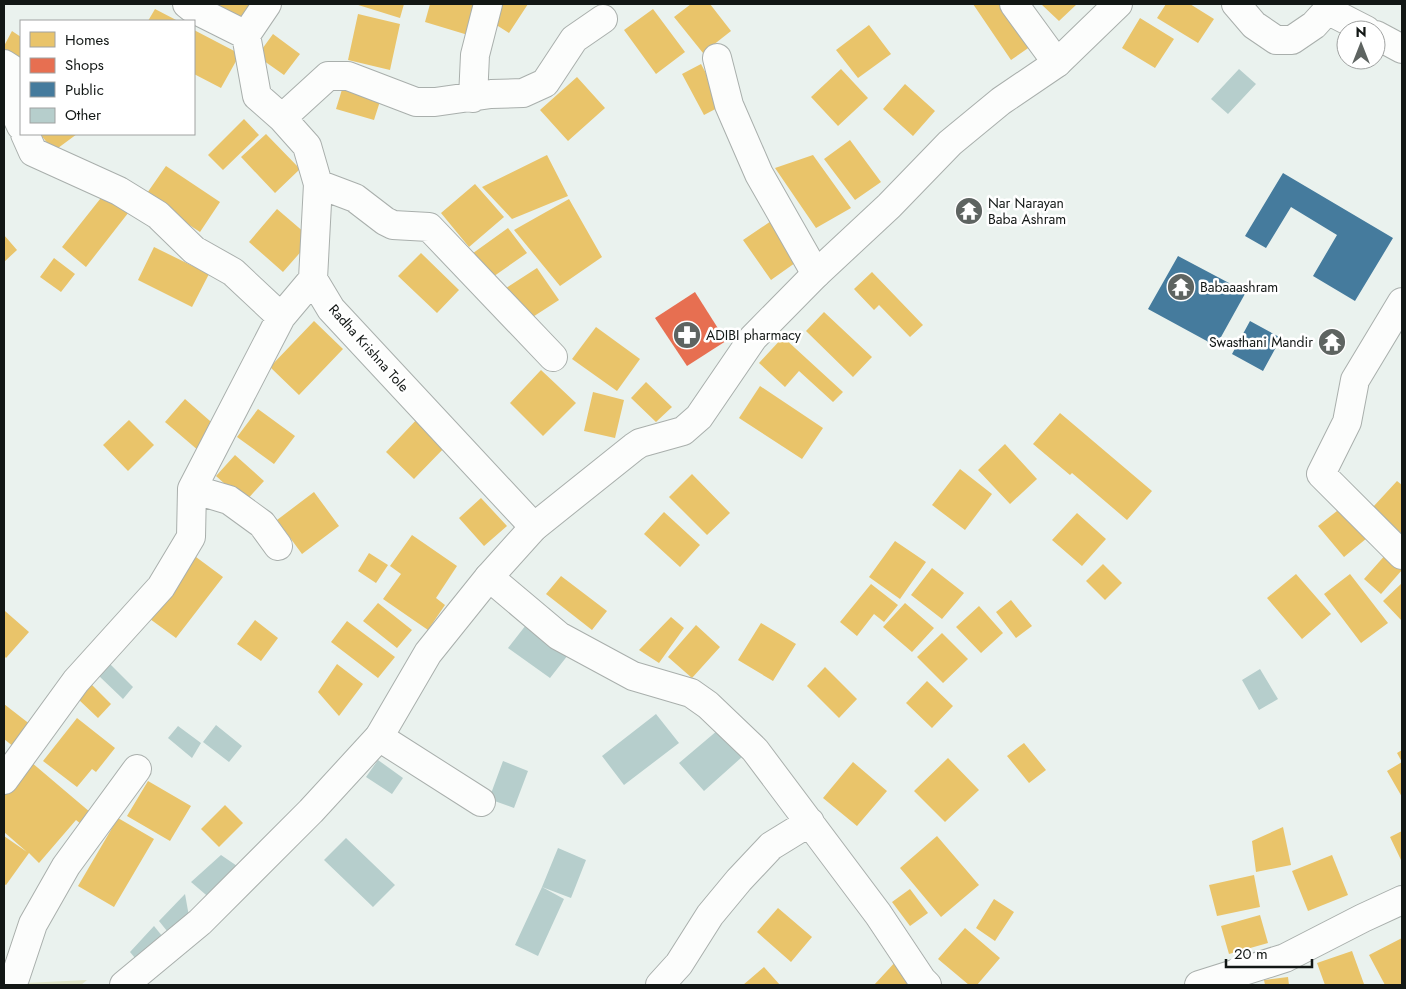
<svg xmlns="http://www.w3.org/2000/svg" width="1406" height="989" viewBox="0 0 1406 989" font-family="Jost,sans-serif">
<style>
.green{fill:#e1e6c9}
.homes{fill:#e9c46a}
.shops{fill:#e76f51}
.public{fill:#457b9d}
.building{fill:#b6cecc}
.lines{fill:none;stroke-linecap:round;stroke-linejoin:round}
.street-casing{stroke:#a9afac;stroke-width:30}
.secondary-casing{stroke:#a9afac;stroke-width:30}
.street{stroke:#fcfdfc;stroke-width:28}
.secondary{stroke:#fcfdfc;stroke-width:28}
.labels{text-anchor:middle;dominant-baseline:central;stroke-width:5;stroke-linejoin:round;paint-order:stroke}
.poi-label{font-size:14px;fill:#121715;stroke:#fff;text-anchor:start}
.street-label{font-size:14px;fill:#121715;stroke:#fff}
</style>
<rect width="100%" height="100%" fill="#eaf2ee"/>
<path class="green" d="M87,980l-6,5h-77v-1z"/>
<path class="homes" d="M210,4h51l-15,23z
M355,4h49l-4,14z
M430,4h48l-10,31 -43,-13z
M496,4h32l-19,29 -22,-14z
M691,4h19l21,27 -28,22 -29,-36z
M973,4h34l27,40 -23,16z
M1041,4h36l-18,17z
M1166,4h24l24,15 -16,24 -41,-25z
M155,9l23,12h-30z
M653,9l32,43 -29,22 -32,-44z
M358,14l42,10 -10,46 -42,-10z
M1140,18l34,21 -19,29 -33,-20z
M869,25l22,29 -33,24 -22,-28z
M194,30l46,24 -19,34 -27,-14z
M12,31l9,6v31l-17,-10v-12z
M273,34l27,20 -16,21 -27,-19z
M701,64l22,41 -19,10 -22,-41z
M841,69l27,29 -30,28 -27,-29z
M577,77l28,31 -37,33 -28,-31z
M344,83l38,12 -8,25 -38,-11z
M905,84l30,27 -22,25 -30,-27z
M244,119l15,16 -36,35 -15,-15z
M40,134h37l-23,17z
M266,134l34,35 -25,24 -34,-36z
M850,140l31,42 -26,18 -31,-41z
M547,155l21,41 -56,23 -30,-32z
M813,155l38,53 -35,20 -41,-60z
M166,166l54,36 -20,30 -55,-36z
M475,184l29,33 -35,30 -28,-34z
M108,189l24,19 -46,59 -24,-20z
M569,199l33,58 -42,29 -46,-56z
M277,209l35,30 -29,33 -34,-30z
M774,219l28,39 -31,22 -28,-40z
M508,228l19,25 -40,28 -18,-25z
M4,235l13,15 -13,12z
M154,247l55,27 -17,33 -54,-27z
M421,253l38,37 -22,23 -39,-37z
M54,258l21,16 -14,18 -21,-15z
M537,268l22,32 -34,22 -22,-32z
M872,272l51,53 -13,12 -31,-32 -5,5 -20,-21z
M824,312l48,45 -19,20 -47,-46z
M314,321l29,28 -44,46 -29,-28z
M596,327l44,32 -23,32 -45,-32z
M783,337l60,55 -10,10 -34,-31 -14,16 -26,-24z
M541,370l35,33 -33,33 -33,-33z
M646,382l26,25 -16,15 -25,-24z
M760,386l63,42 -21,31 -63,-41z
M593,392l31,8 -9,38 -31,-7z
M185,399l33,29 -19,23 -34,-29z
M258,409l37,27 -21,28 -37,-27z
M1060,413l92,78 -25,29 -55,-47 -2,2 -37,-31z
M420,416l28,28 -34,35 -28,-27z
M129,420l25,25 -26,26 -25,-26z
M1005,444l32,35 -27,25 -32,-34z
M235,455l29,26 -19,21 -29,-26z
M960,469l32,25 -27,36 -33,-25z
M692,474l38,39 -23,22 -38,-38z
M1397,481l5,4v49l-29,-27z
M314,492l25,34 -37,28 -25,-34z
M481,498l26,28 -23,20 -25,-28z
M1342,507l25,31 -23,19 -26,-31z
M664,512l36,33 -20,22 -36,-33z
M1077,513l29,26 -24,27 -30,-26z
M412,535l45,31 -21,32 9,7 -17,25 -45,-31 18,-25 -11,-8z
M895,541l31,21 -26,37 -31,-22z
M369,553l19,12 -12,18 -18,-12z
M1387,553l15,13v4l-21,24 -17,-15z
M196,557l27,20 -47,61 -26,-19z
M1103,564l19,19 -17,17 -19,-19z
M932,568l32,25 -22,26 -31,-24z
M1296,574l35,40 -29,25 -35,-41z
M1350,574l38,49 -27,20 -37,-49z
M561,576l46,35 -15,19 -46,-36z
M1402,583v38l-19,-20z
M871,584l27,21 -14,17 -10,-8 -17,22 -17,-14z
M1011,600l21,26 -16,12 -20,-26z
M378,603l34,27 -15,18 -34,-27z
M905,603l29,25 -22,24 -29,-25z
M979,606l24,27 -22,20 -25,-26z
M5,611l24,21 -23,26 -2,-2v-43z
M671,617l13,11 -25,35 -20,-13z
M255,620l23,18 -17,23 -24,-17z
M347,621l48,36 -17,21 -47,-36z
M761,623l35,21 -23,37 -35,-21z
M696,625l24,22 -28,31 -24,-21z
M942,633l26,26 -25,24 -26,-26z
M337,664l26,20 -24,32 -21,-24z
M825,667l32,32 -18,19 -32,-32z
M927,681l26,25 -21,22 -26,-25z
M92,685l19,19 -13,14 -20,-19z
M4,704l27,21 -17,22 -10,-8z
M77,718l38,30 -19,24 -4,-3 -15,18 -34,-26z
M1024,743l22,27 -17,13 -22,-27z
M1402,750v47l-15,-26 15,-9 -5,-9z
M948,758l31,32 -34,32 -31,-31z
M31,762l66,56 -10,11 -11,-9 -37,43 -10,-10 -23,32 -2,-1v-48l23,16 -23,-20v-38z
M853,762l34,29 -30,35 -34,-28z
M148,781l43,25 -21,35 -43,-25z
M225,805l18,18 -24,24 -18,-18z
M118,818l36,21 -40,68 -36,-21z
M1283,827l8,38 -35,7 -4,-31z
M1402,831v29h-1l-11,-23z
M937,836l42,49 -38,32 -41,-49z
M1332,855l16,40 -40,16 -16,-40z
M1254,875l6,32 -43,9 -8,-31z
M910,889l18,24 -18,13 -18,-24z
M994,899l20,13 -19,29 -19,-13z
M778,908l34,29 -21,25 -34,-30z
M1260,915l8,28 -39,11 -8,-28z
M965,928l35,30 -23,27h-8l-31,-26z
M1402,938v47h-17l-16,-30z
M1352,951l12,33 -5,1h-34l-8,-22z
M898,959l28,26h-52z
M764,967l16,18h-37z
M1288,977l1,8h-24l-1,-5z"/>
<path class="shops" d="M695,292l31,49 -39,25 -32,-48z"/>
<path class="public" d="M1283,173l110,65 -38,63 -42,-25 24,-41 -46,-28 -25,41 -21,-12z
M1178,256l68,36 -30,54 -68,-37z
M1250,321l31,17 -18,33 -31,-17z"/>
<path class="building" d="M1239,69l17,15 -28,30 -17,-15z
M526,625l42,30 -18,23 -42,-30z
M110,664l23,23 -10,12 -24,-23z
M1260,669l18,30 -19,11 -17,-30z
M656,714l23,29 -55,42 -22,-29z
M216,725l26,21 -13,16 -26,-20z
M178,726l23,17 -9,15 -24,-20z
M718,730l24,27 -38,34 -25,-28z
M378,760l25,18 -11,16 -26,-17z
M503,761l25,10 -14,37 -25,-9z
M346,838l49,47 -22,22 -49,-47z
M558,848l28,12 -15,38 -29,-11 22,12 -26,57 -23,-11 27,-58z
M221,855l19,13 -28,32 -21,-18z
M185,894l5,28 -19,14 -12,-15z
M154,926l13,16 -27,22 -10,-12z"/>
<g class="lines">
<defs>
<path id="street" d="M187,4l5,4 54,27 11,61 25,22 25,28 11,38 -5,95 18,30 203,218
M1014,4l43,59
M1236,4l18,21 22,15h16l22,-15 19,-21
M1329,11l37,19
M246,35l21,-31
M1376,35l26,14
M717,58l12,47 30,69 57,100
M4,64l14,9 -4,38 7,15
M473,98l2,-43 13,-51
M282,118l46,-42h20l68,26h19l56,-8 32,-1 22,-10 29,-44 29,-20
M25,134l8,18 86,39 39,24 36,35 39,22 48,45
M318,184l37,14 30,23 8,4 36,2 124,130
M1402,302l-47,78 -8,42 -26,52 81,81
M192,489l37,11 33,24 16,22
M489,577l70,59 74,40 58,17 17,12 47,45 123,164 44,66 5,5
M379,737l102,65
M4,780l72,-99 85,-94 30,-50 1,-48 89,-172 32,-38
M15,978l18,-54 33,-58 71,-97
M660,985l19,-21 31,-49 29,-35 32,-34 39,-24
M1199,985l86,-27 78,-40 39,-18"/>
<path id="secondary" d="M124,985l76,-63 111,-111 68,-74 49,-84 61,-76 45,-50 100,-80 6,-4 43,-12 16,-14 54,-79 63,-64 73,-68 61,-63 51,-42 56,-38 61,-59"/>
</defs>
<use href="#street" class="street-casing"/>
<use href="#secondary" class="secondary-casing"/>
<use href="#street" class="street"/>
<use href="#secondary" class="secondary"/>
</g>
<defs>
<symbol id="temple-disc" viewBox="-11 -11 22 22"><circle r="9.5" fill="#5e6461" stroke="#fff"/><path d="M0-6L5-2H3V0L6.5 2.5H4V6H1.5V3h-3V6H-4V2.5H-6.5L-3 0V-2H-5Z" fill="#fff"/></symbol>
<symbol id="pharmacy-disc" viewBox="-11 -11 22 22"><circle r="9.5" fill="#5e6461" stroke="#fff"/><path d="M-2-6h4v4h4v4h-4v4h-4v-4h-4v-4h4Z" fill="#fff"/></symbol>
</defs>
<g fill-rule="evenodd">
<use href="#temple-disc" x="953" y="195" width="32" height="32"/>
<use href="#temple-disc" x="1165" y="271" width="32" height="32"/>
<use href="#pharmacy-disc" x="671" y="319" width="32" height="32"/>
<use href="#temple-disc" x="1316" y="326" width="32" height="32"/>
</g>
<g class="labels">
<g class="poi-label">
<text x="988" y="203">Nar Narayan<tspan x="988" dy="16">Baba Ashram</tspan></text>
<text x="1200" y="287">Babaaashram</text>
<text x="706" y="335">ADIBI pharmacy</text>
<text x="1313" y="342" text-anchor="end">Swasthani Mandir</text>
</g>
<g class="street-label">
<text transform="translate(369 348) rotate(48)">Radha Krishna Tole</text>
</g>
</g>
<rect width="1406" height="989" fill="none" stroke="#121715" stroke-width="10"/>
<rect x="20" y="20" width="175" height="115" fill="#ffffff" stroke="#a0a2a1"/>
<rect x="30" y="32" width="25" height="15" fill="#e9c46a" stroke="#a0a2a1"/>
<text x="65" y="45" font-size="15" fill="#121715">Homes</text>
<rect x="30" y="58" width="25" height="15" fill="#e76f51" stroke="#a0a2a1"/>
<text x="65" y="70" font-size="15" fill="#121715">Shops</text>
<rect x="30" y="82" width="25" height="15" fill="#457b9d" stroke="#a0a2a1"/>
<text x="65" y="95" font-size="15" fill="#121715">Public</text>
<rect x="30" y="108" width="25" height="15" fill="#b6cecc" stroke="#a0a2a1"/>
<text x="65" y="120" font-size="15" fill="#121715">Other</text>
<g transform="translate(1361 45)"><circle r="24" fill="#ffffff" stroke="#a0a2a1"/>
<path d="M0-4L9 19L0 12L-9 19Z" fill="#5e6461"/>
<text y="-8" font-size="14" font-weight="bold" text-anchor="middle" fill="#121715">N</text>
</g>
<path d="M1226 959v8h86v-8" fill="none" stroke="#121715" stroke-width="2.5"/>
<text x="1234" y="959" font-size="15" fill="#121715" stroke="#ffffff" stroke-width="4" paint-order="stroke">20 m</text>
</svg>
